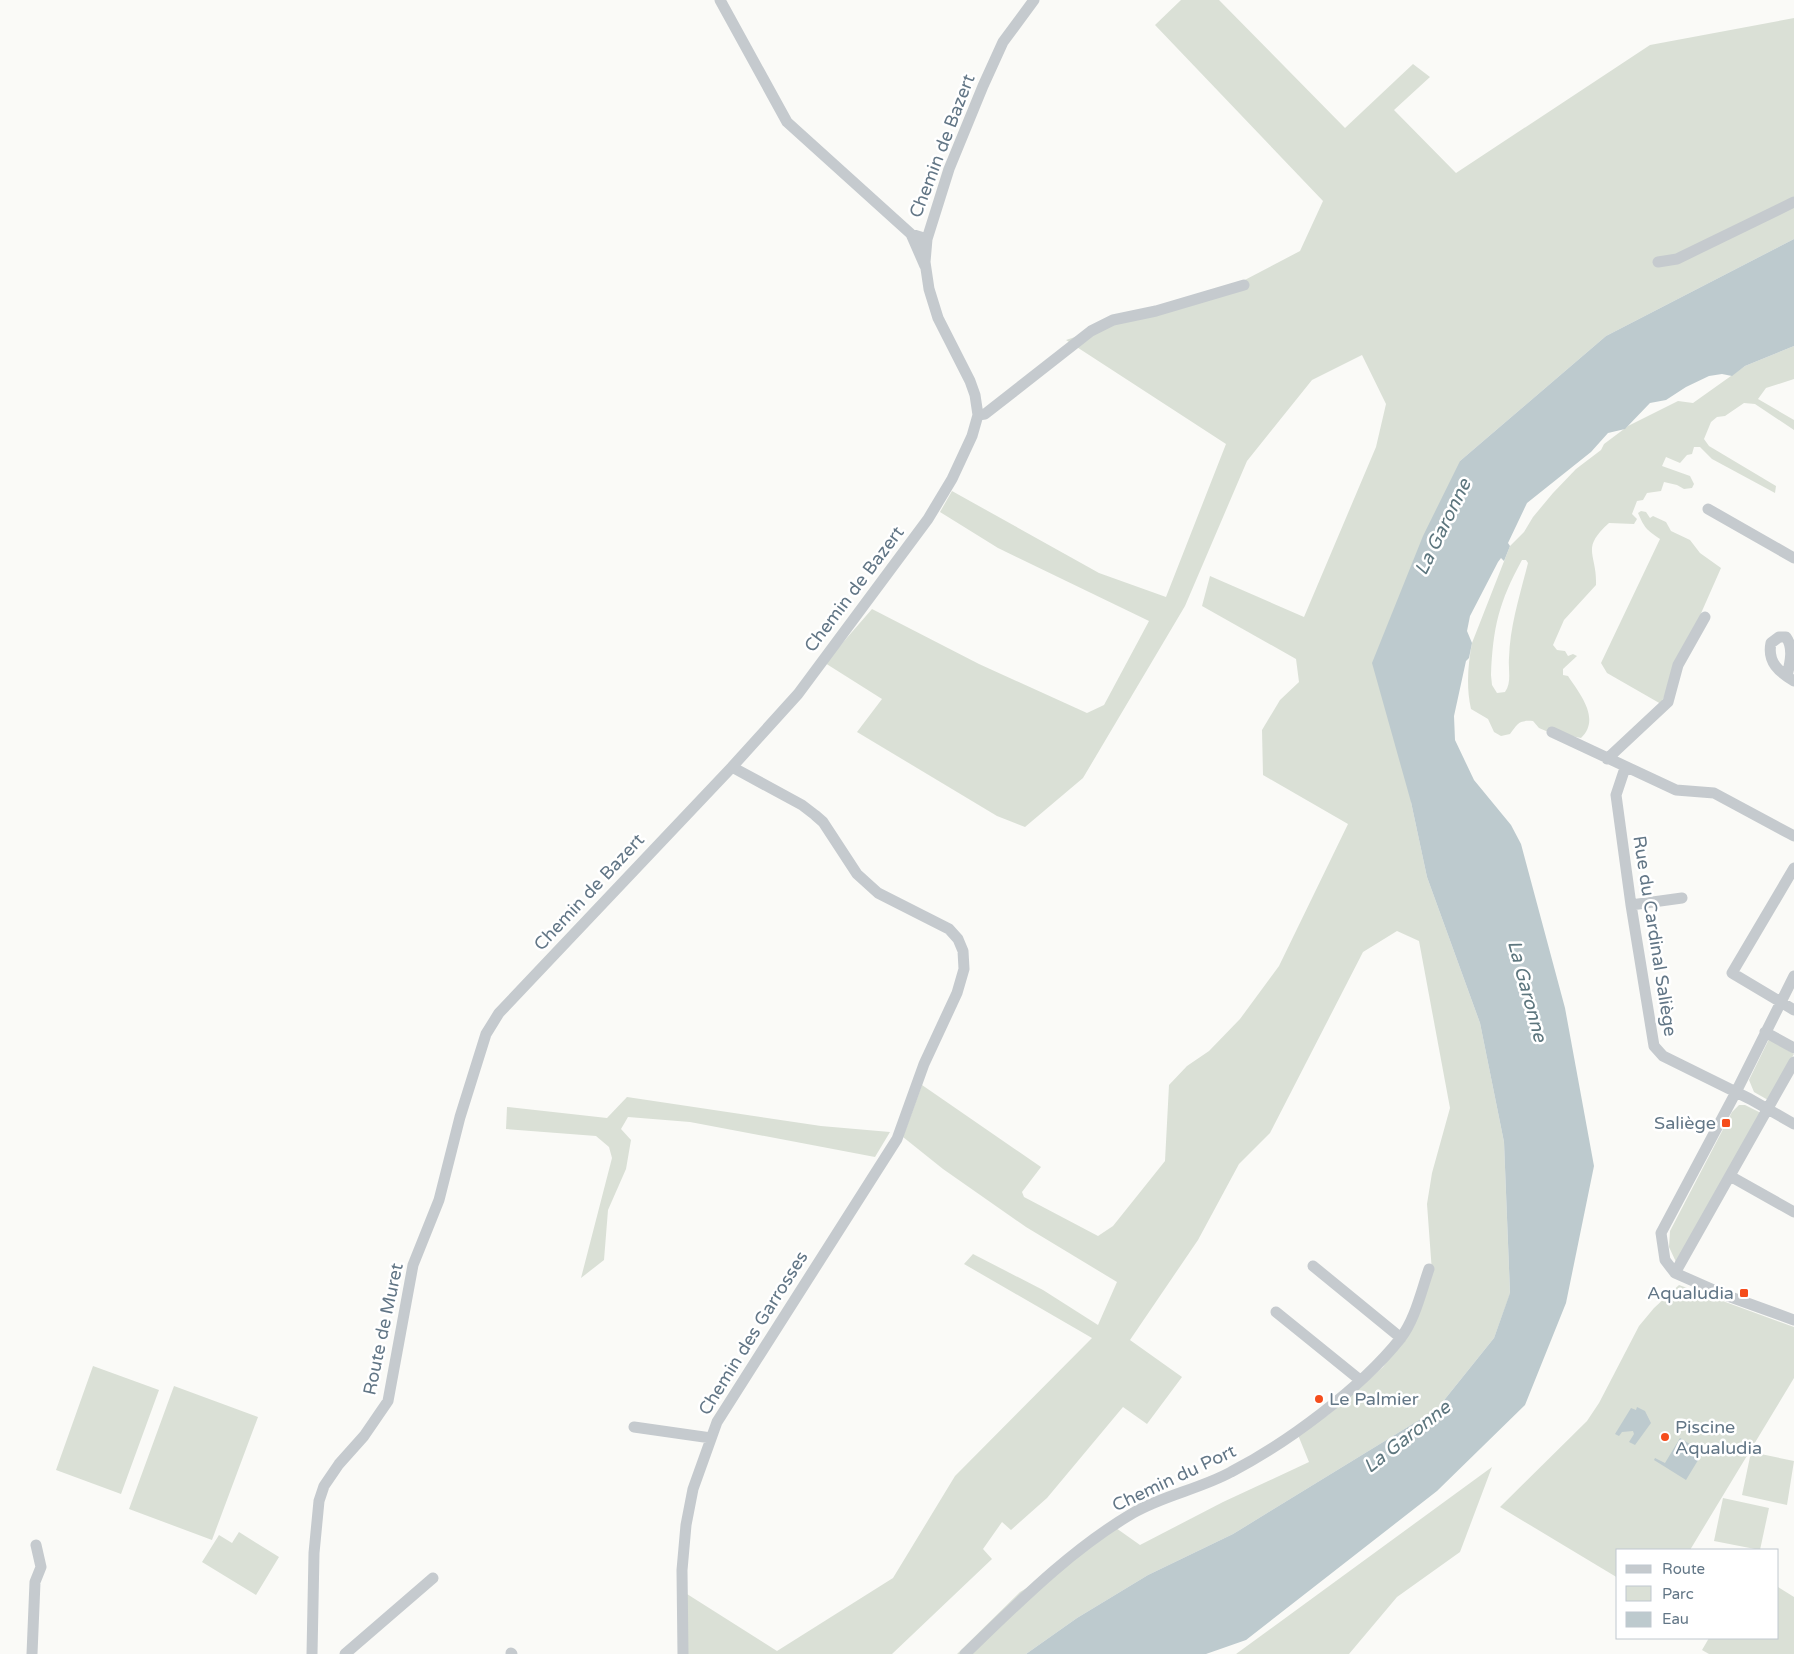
<svg xmlns="http://www.w3.org/2000/svg" width="1794" height="1654" viewBox="0 0 1794 1654" font-family="'Varela Round',sans-serif">
<style>
.green{fill:#dae0d6;fill-rule:evenodd}
.water{fill:#bdcace}
.lines{fill:none;stroke-linecap:round;stroke-linejoin:round}
.minor{stroke:#c5cace;stroke-width:11}
.poi-dot{fill:#f54d1c;stroke:#fff;stroke-width:2}
.labels{text-anchor:middle;dominant-baseline:central;stroke-width:5;stroke-linejoin:round;paint-order:stroke}
.street-label{font-size:18px;fill:#627686;stroke:#fff}
.poi-label{font-size:18px;fill:#627686;stroke:#fff;text-anchor:end}
.water-label{font-size:19px;font-style:italic;fill:#5d767e;stroke:#fff}
</style>
<rect width="100%" height="100%" fill="#fafaf7"/>
<path class="green" d="M1181,0h38l126,128 68,-64 17,13 -36,33 62,63 194,-128 144,-27v221l-188,97 -146,125 -49,341 16,75 53,146 24,119 6,152 -16,44 -57,71 -204,125 -85,41 -71,43 -51,36h-69l63,-62 52,-31 44,-33 24,17 83,-43 86,-40 -11,-27 30,-20 55,-48 27,-39 22,-56 -5,-68 5,-31 18,-65 -31,-167 -22,-10 -34,21 -93,181 -31,31 -41,76 -68,100 52,37 -35,47 -24,-17 -76,91 -36,32 -9,-8 -19,27 9,10 -100,95h-207l2,-60 90,57 116,-73 62,-102 137,-138 -128,-74 9,-10 70,36 55,35 19,-43 -91,-55 -83,-58 -40,-32 19,-52 119,82 -19,25 2,5 74,39 15,-10 52,-65 4,-76 18,-19 22,-15 31,-32 39,-53 69,-142 -85,-49 -1,-45 18,-30 19,-18 -3,-23 -94,-53 8,-30 94,41 72,-170 10,-43 -24,-49 -50,25 -65,81 -62,145 -102,172 -58,49 -28,-11 -140,-84 25,-33 -57,-36 47,-54 107,55 108,49 17,-8 45,-84 -151,-73 -58,-36 12,-21 147,82 67,24 60,-153 -160,-104 173,-57 61,-32 23,-50 -168,-176z
M1794,346v33l-28,9 -8,11 36,21v10l-39,-26 -11,-1 -19,13 -8,1 -6,5 -7,17 5,7 67,40 -1,7 -63,-34 -12,-12h-6l-2,7 -5,1 -7,8 -14,-6 -4,9 28,10 4,8 -2,4 -8,1 -7,-4 -13,-3 -3,9 -14,2 -4,7 -6,1 -5,13 5,5 -3,5 -25,-1c-29,26 -12,30 -13,62l-32,35 -11,25 4,5 8,1 3,5 5,-2 4,2 -14,13v6l5,1c12,18 33,43 13,62l-35,-7 -7,-3 -6,-7c-14,-1 -15,2 -23,13l-9,2 -7,-4 -6,-13 -17,-10c-5,-22 -3,-45 1,-66l38,-97 14,-14 9,-15 20,-24 23,-24 25,-19 3,-6 24,-18 50,-25 15,2 52,-37zM1522,560h4l2,3c-8,32 -18,62 -19,95 -1,12 3,24 -4,34l-8,1 -5,-8 -1,-10c2,-48 8,-73 31,-115z
M1641,511l5,1 4,6 3,-2 13,6 5,9 19,9 10,13 21,15 -60,136 -54,-31 -6,-10 59,-124c-14,-10 -15,-10 -22,-26z
M1769,1039l25,15 -26,46 -14,-8 -5,-12z
M627,1097l194,29 69,6 -15,25 -185,-35 -62,-5 -7,12 10,11 -5,29 -18,41 -4,50 -23,18 31,-120 -3,-11 -13,-11 -90,-7 1,-22 100,11z
M1739,1105h6l16,8 -85,149 -7,-15 1,-16 62,-119z
M1679,1285l115,42v51l-104,172h-72v28l-118,-71 87,-86 12,-18 40,-77 15,-18z
M93,1366l66,24 -38,104 -65,-24z
M174,1386l84,31 -46,123 -83,-31z
M1751,1452l43,9 -7,44 -45,-10z
M1492,1467l-32,85 -63,45 -48,57h-113z
M1723,1498l46,10 -9,42 -46,-9z
M239,1532l40,25 -23,38 -54,-33 17,-27 13,8z
M1778,1587l16,10v57h-85l-7,-4 7,-12h69z"/>
<path class="water" d="M1794,239v107l-49,20 -13,10 -10,-2 -13,2 -23,11 -20,13 -16,3 -25,26 -17,4 -17,19 -64,51 -19,40 2,3 -6,15 -3,-3 -3,4 -28,54 -3,15 5,12 -3,15 -3,3 -12,55 1,24 19,40 37,45 10,19 44,164 29,158 -28,137 -41,102 -88,86 -191,149 -40,14h-180l51,-36 71,-43 85,-41 204,-125 57,-71 16,-45 -6,-151 -24,-119 -53,-146 -16,-75 -39,-139 51,-127 37,-75 146,-125z
M1637,1407l8,4 6,12 -16,22 -6,-3 5,-8 -1,-3 -11,1 -3,4 -4,-2 16,-26 5,2z
M1680,1438l23,14 -17,28 -32,-20 1,-2 10,5z"/>
<g class="lines">
<path class="minor" d="M720,0l67,122 124,112 16,5
M911,234l14,32
M1658,262l19,-3 117,-57
M978,415l7,-1 106,-83 22,-11 43,-9 88,-26
M1708,509l86,49
M1787,676c3,-13 7,-28 -1,-39h-7l-8,6c-4,19 8,29 23,38
M1552,732l124,58 38,3 80,43
M1607,759l61,-57 10,-37 27,-48
M1625,768l-9,27 15,110 23,141 9,10 87,43 44,25
M1794,868l-62,105 62,37
M1631,905l51,-7
M1794,976l-58,116 -75,141 4,27 10,13 50,22 69,25
M1765,1032l29,16
M1730,1176l64,36
M1313,1266l88,72
M1675,1273l119,-211
M1276,1312l84,68
M634,1427l77,11
M511,1653l1,1
M32,1654l3,-72 6,-15 -5,-22
M312,1654l2,-101 5,-52 5,-15 15,-22 25,-28 24,-35 25,-136 26,-65 21,-83 26,-83 13,-21 233,-246 66,-73 130,-175 24,-40 20,-43 6,-21 -3,-20 -5,-14 -32,-63 -9,-29 -4,-27 2,-23 22,-70 34,-83 20,-44 31,-42
M345,1654l88,-76
M683,1654l-1,-84 4,-45 7,-36 24,-67 180,-283 27,-75 33,-71 7,-24 -1,-18 -5,-12 -9,-10 -71,-36 -21,-19 -34,-52 -8,-7 -13,-10 -70,-38
M965,1654c52,-50 105,-104 168,-141 31,-18 67,-24 98,-41 56,-29 129,-83 169,-133 15,-19 21,-47 29,-70"/>
</g>
<g class="poi-dot">
<rect x="1721" y="1118" width="10" height="10" rx="2.5"/>
<rect x="1739" y="1288" width="10" height="10" rx="2.5"/>
<circle cx="1319" cy="1399" r="5"/>
<circle cx="1665" cy="1437" r="5"/>
</g>
<g class="labels">
<g class="street-label">
<text transform="translate(942 146) rotate(-69)">Chemin de Bazert</text>
<text transform="translate(854 589) rotate(-53)">Chemin de Bazert</text>
<text transform="translate(589 892) rotate(-47)">Chemin de Bazert</text>
<text transform="translate(1655 936) rotate(81)">Rue du Cardinal Saliège</text>
<text transform="translate(383 1329) rotate(-78)">Route de Muret</text>
<text transform="translate(753 1333) rotate(-58)">Chemin des Garrosses</text>
<text transform="translate(1174 1478) rotate(-25)">Chemin du Port</text>
</g>
<g class="poi-label">
<text x="1716" y="1123">Saliège</text>
<text x="1734" y="1293">Aqualudia</text>
<text x="1329" y="1399" text-anchor="start">Le Palmier</text>
<text x="1675" y="1427" text-anchor="start">Piscine<tspan x="1675" dy="21">Aqualudia</tspan></text>
</g>
<g class="water-label">
<text transform="translate(1443 527) rotate(-64)">La Garonne</text>
<text transform="translate(1527 991) rotate(75)">La Garonne</text>
<text transform="translate(1407 1437) rotate(-38)">La Garonne</text>
</g>
</g>
<rect x="1616" y="1549" width="162" height="90" fill="#ffffff" stroke="#c0c8cf"/>
<rect x="1626" y="1565" width="25" height="8" fill="#c5cace" stroke="#c0c8cf"/>
<text x="1662" y="1574" font-size="15" fill="#627686">Route</text>
<rect x="1626" y="1586" width="25" height="15" fill="#dae0d6" stroke="#c0c8cf"/>
<text x="1662" y="1599" font-size="15" fill="#627686">Parc</text>
<rect x="1626" y="1612" width="25" height="15" fill="#bdcace" stroke="#c0c8cf"/>
<text x="1662" y="1624" font-size="15" fill="#627686">Eau</text>
</svg>
